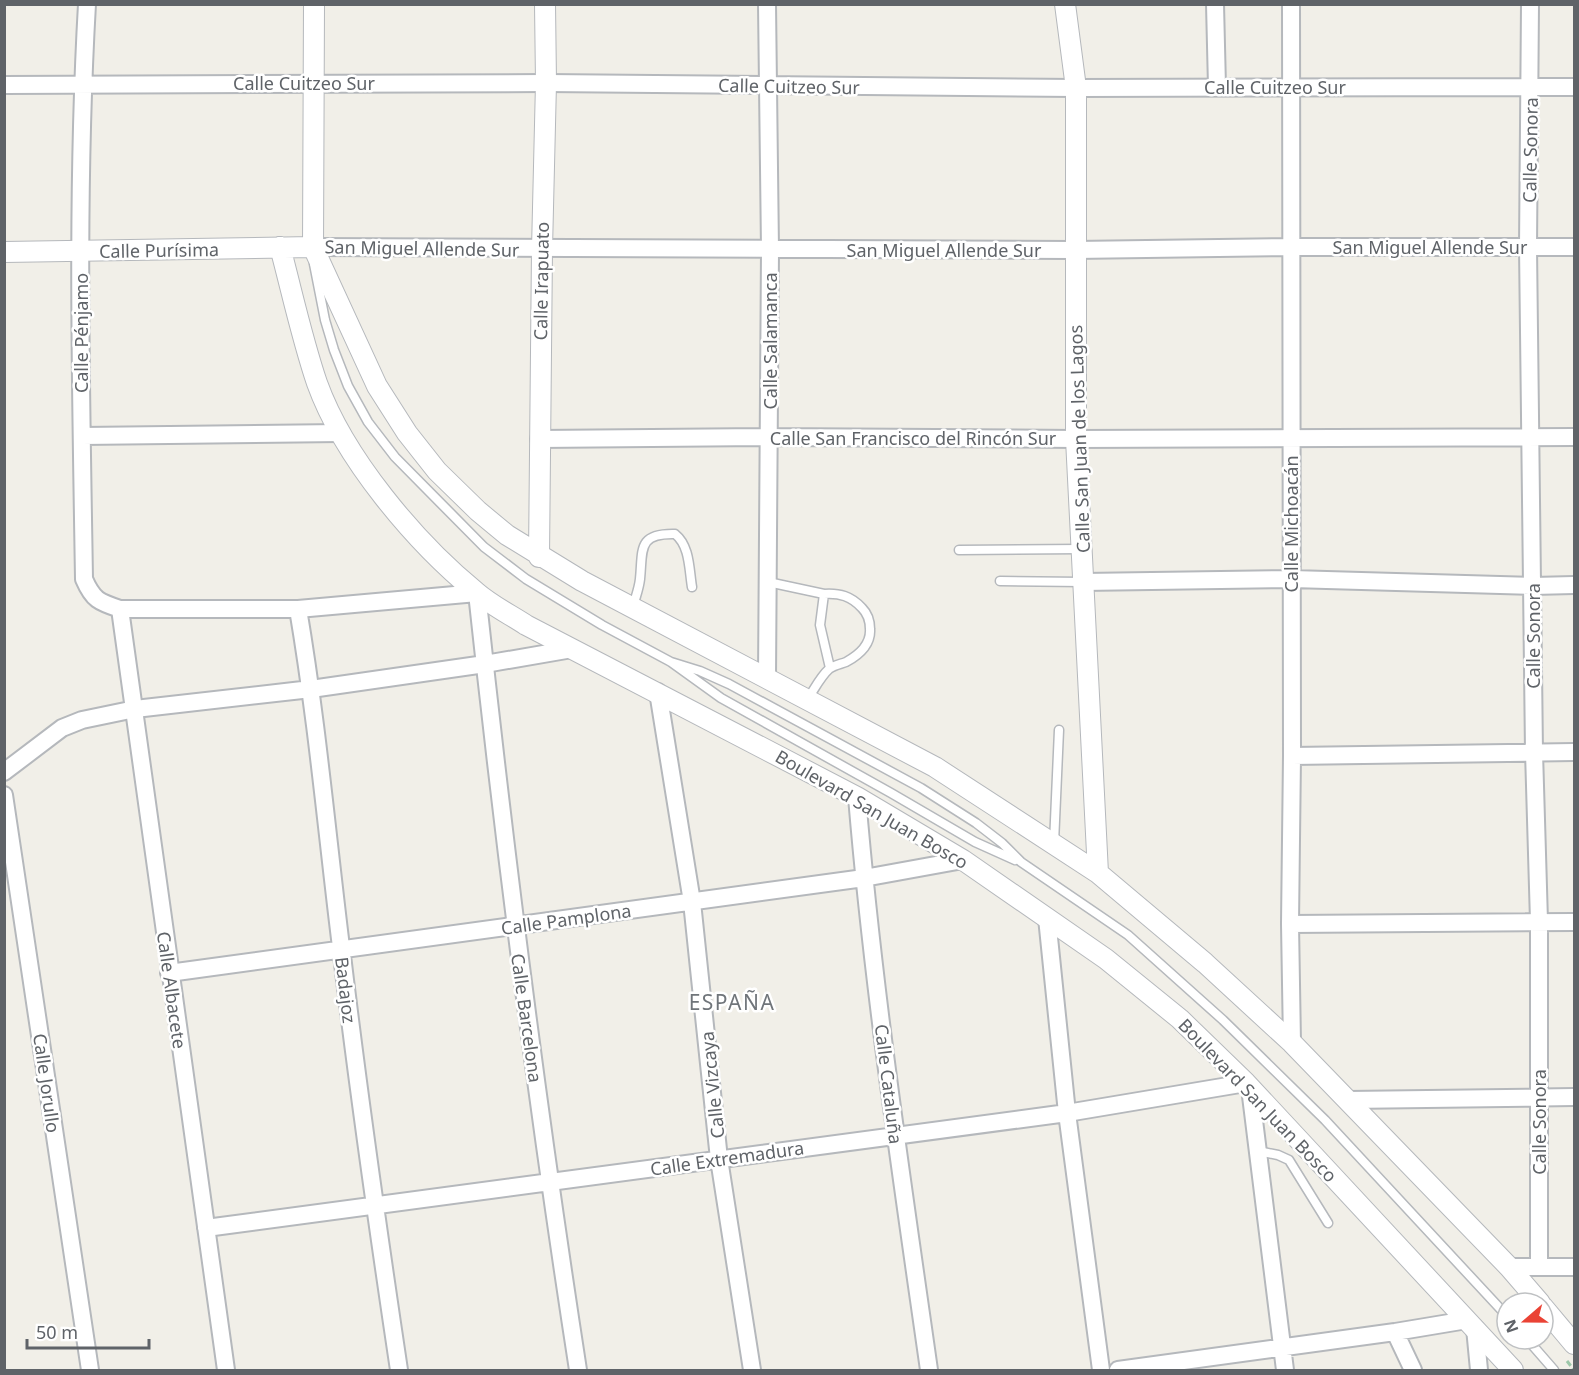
<svg xmlns="http://www.w3.org/2000/svg" width="1579" height="1375" viewBox="0 0 1579 1375" font-family="'Noto Sans',sans-serif">
<style>
.lines{fill:none;stroke-linecap:round;stroke-linejoin:round}
.service-casing{stroke:#b5b8bc;stroke-width:11}
.minor-casing{stroke:#b5b8bc;stroke-width:20}
.tertiary-casing{stroke:#b5b8bc;stroke-width:22}
.path{stroke:#9cc7a9;stroke-width:3;stroke-dasharray:6 3;stroke-linecap:butt}
.service{stroke:#fff;stroke-width:8}
.minor{stroke:#fff;stroke-width:16}
.tertiary{stroke:#fff;stroke-width:20}
.labels{text-anchor:middle;dominant-baseline:central;stroke-width:5;stroke-linejoin:round;paint-order:stroke}
.street-label{font-size:18px;fill:#5f6368;stroke:#fff}
.quarter-label{font-size:21px;letter-spacing:1.5px;fill:#70757a;stroke:#fff}
</style>
<rect width="100%" height="100%" fill="#f1efe8"/>
<g class="lines">
<defs>
<path id="service" d="M314,264l11,56 9,30 14,36 20,36 27,35 89,90 42,32 76,46 69,37 50,36 170,95 84,49 40,18
M959,550l123,-1
M1000,581l83,1
M768,582l56,12
M633,607c2,-9 6,-18 7,-28 3,-29 -3,-46 35,-45 15,12 14,35 17,53
M671,662l29,9 29,13 192,104 55,35 26,20 19,19 107,73 95,85 102,100 182,196
M807,700c7,-10 13,-23 22,-31 5,-4 12,-5 17,-7 13,-7 25,-18 24,-33 0,-8 -2,-15 -8,-21 -11,-12 -22,-15 -38,-14l-4,31 10,43
M1054,843l5,-113
M1258,1151l20,4 11,5 39,63
M1527,1339l27,31"/>
<path id="minor" d="M87,4c-11,192 -6,384 -3,575 9,21 15,23 36,30h178l179,-16c28,260 61,519 101,777
M767,4l3,246 -3,428
M1215,4l2,83
M1291,4l1,752 -2,168 2,119
M1530,4l-2,243 6,505 5,169v346
M4,85l542,-2 530,5 498,-1
M313,247l762,3 216,-3h283
M82,436l259,-3
M539,439l231,-2 306,2 498,-2
M1083,582l209,-3 241,7 41,-1
M120,609l106,761
M298,609c19,112 29,225 43,338 17,142 37,283 58,423
M658,692l34,210 27,257 33,211
M1292,756l282,-4
M4,772l58,-44 20,-8 53,-11 176,-20 174,-25 87,-15
M4,795l86,575
M857,797c16,192 45,383 72,573
M1047,918l20,195 34,257
M1290,924l284,-2
M169,973l695,-95 99,-18
M1250,1088l35,282
M1348,1100l226,-3
M206,1228l861,-115 179,-30
M1509,1267h65
M1475,1328l4,42
M1395,1332l18,38
M1118,1370l277,-38 72,-12"/>
<path id="tertiary" d="M314,4l-1,243 64,139 30,47 30,38 41,40 29,24 75,46 353,186 163,106 107,90 87,80 217,224 31,36
M1065,4l11,84v351l22,434
M280,247c12,45 22,92 37,136 27,75 98,159 159,209 15,13 33,22 50,33l331,172 106,63 143,99 74,60 66,64 267,287
M4,252l309,-5
M539,557l3,-308 4,-166 -1,-79
M1543,1307l31,37"/>
</defs>
<use href="#service" class="service-casing"/>
<use href="#minor" class="minor-casing"/>
<use href="#tertiary" class="tertiary-casing"/>
<path class="path" d="M1567,1361l7,9"/>
<use href="#service" class="service"/>
<use href="#minor" class="minor"/>
<use href="#tertiary" class="tertiary"/>
</g>
<g class="labels">
<g class="street-label">
<text x="304" y="83">Calle Cuitzeo Sur</text>
<text transform="translate(789 86) rotate(1)">Calle Cuitzeo Sur</text>
<text x="1275" y="87">Calle Cuitzeo Sur</text>
<text transform="translate(1530 150) rotate(-89)">Calle Sonora</text>
<text x="1430" y="247">San Miguel Allende Sur</text>
<text transform="translate(422 248) rotate(1)">San Miguel Allende Sur</text>
<text transform="translate(159 250) rotate(-1)">Calle Purísima</text>
<text x="944" y="250">San Miguel Allende Sur</text>
<text transform="translate(541 281) rotate(-89)">Calle Irapuato</text>
<text transform="translate(81 333) rotate(-90)">Calle Pénjamo</text>
<text transform="translate(770 341) rotate(-90)">Calle Salamanca</text>
<text x="913" y="438">Calle San Francisco del Rincón Sur</text>
<text transform="translate(1079 439) rotate(-92)">Calle San Juan de los Lagos</text>
<text transform="translate(1291 524) rotate(-90)">Calle Michoacán</text>
<text transform="translate(1533 636) rotate(-90)">Calle Sonora</text>
<text transform="translate(872 809) rotate(30)">Boulevard San Juan Bosco</text>
<text transform="translate(566 919) rotate(-8)">Calle Pamplona</text>
<text transform="translate(172 990) rotate(82)">Calle Albacete</text>
<text transform="translate(346 990) rotate(83)">Badajoz</text>
<text transform="translate(527 1018) rotate(82)">Calle Barcelona</text>
<text transform="translate(47 1083) rotate(82)">Calle Jorullo</text>
<text transform="translate(889 1084) rotate(83)">Calle Cataluña</text>
<text transform="translate(712 1085) rotate(-96)">Calle Vizcaya</text>
<text transform="translate(1258 1100) rotate(46)">Boulevard San Juan Bosco</text>
<text transform="translate(1539 1122) rotate(-90)">Calle Sonora</text>
<text transform="translate(727 1158) rotate(-8)">Calle Extremadura</text>
</g>
<g class="quarter-label">
<text x="732" y="1002">ESPAÑA</text>
</g>
</g>
<rect width="1579" height="1375" fill="none" stroke="#5f6368" stroke-width="12"/>
<g transform="translate(1525 1321) rotate(250)"><circle r="28" fill="#ffffff" stroke="#bfc1c3" stroke-width="1.5"/>
<path d="M0-4.5L10 22L0 15L-10 22Z" fill="#ea4335"/>
<text y="-9" font-size="16" font-weight="bold" text-anchor="middle" fill="#5f6368">N</text>
</g>
<path d="M27 1339v9h122v-9" fill="none" stroke="#5f6368" stroke-width="3"/>
<text x="36" y="1339" font-size="18" fill="#5f6368" stroke="#ffffff" stroke-width="4.5" paint-order="stroke">50 m</text>
</svg>
